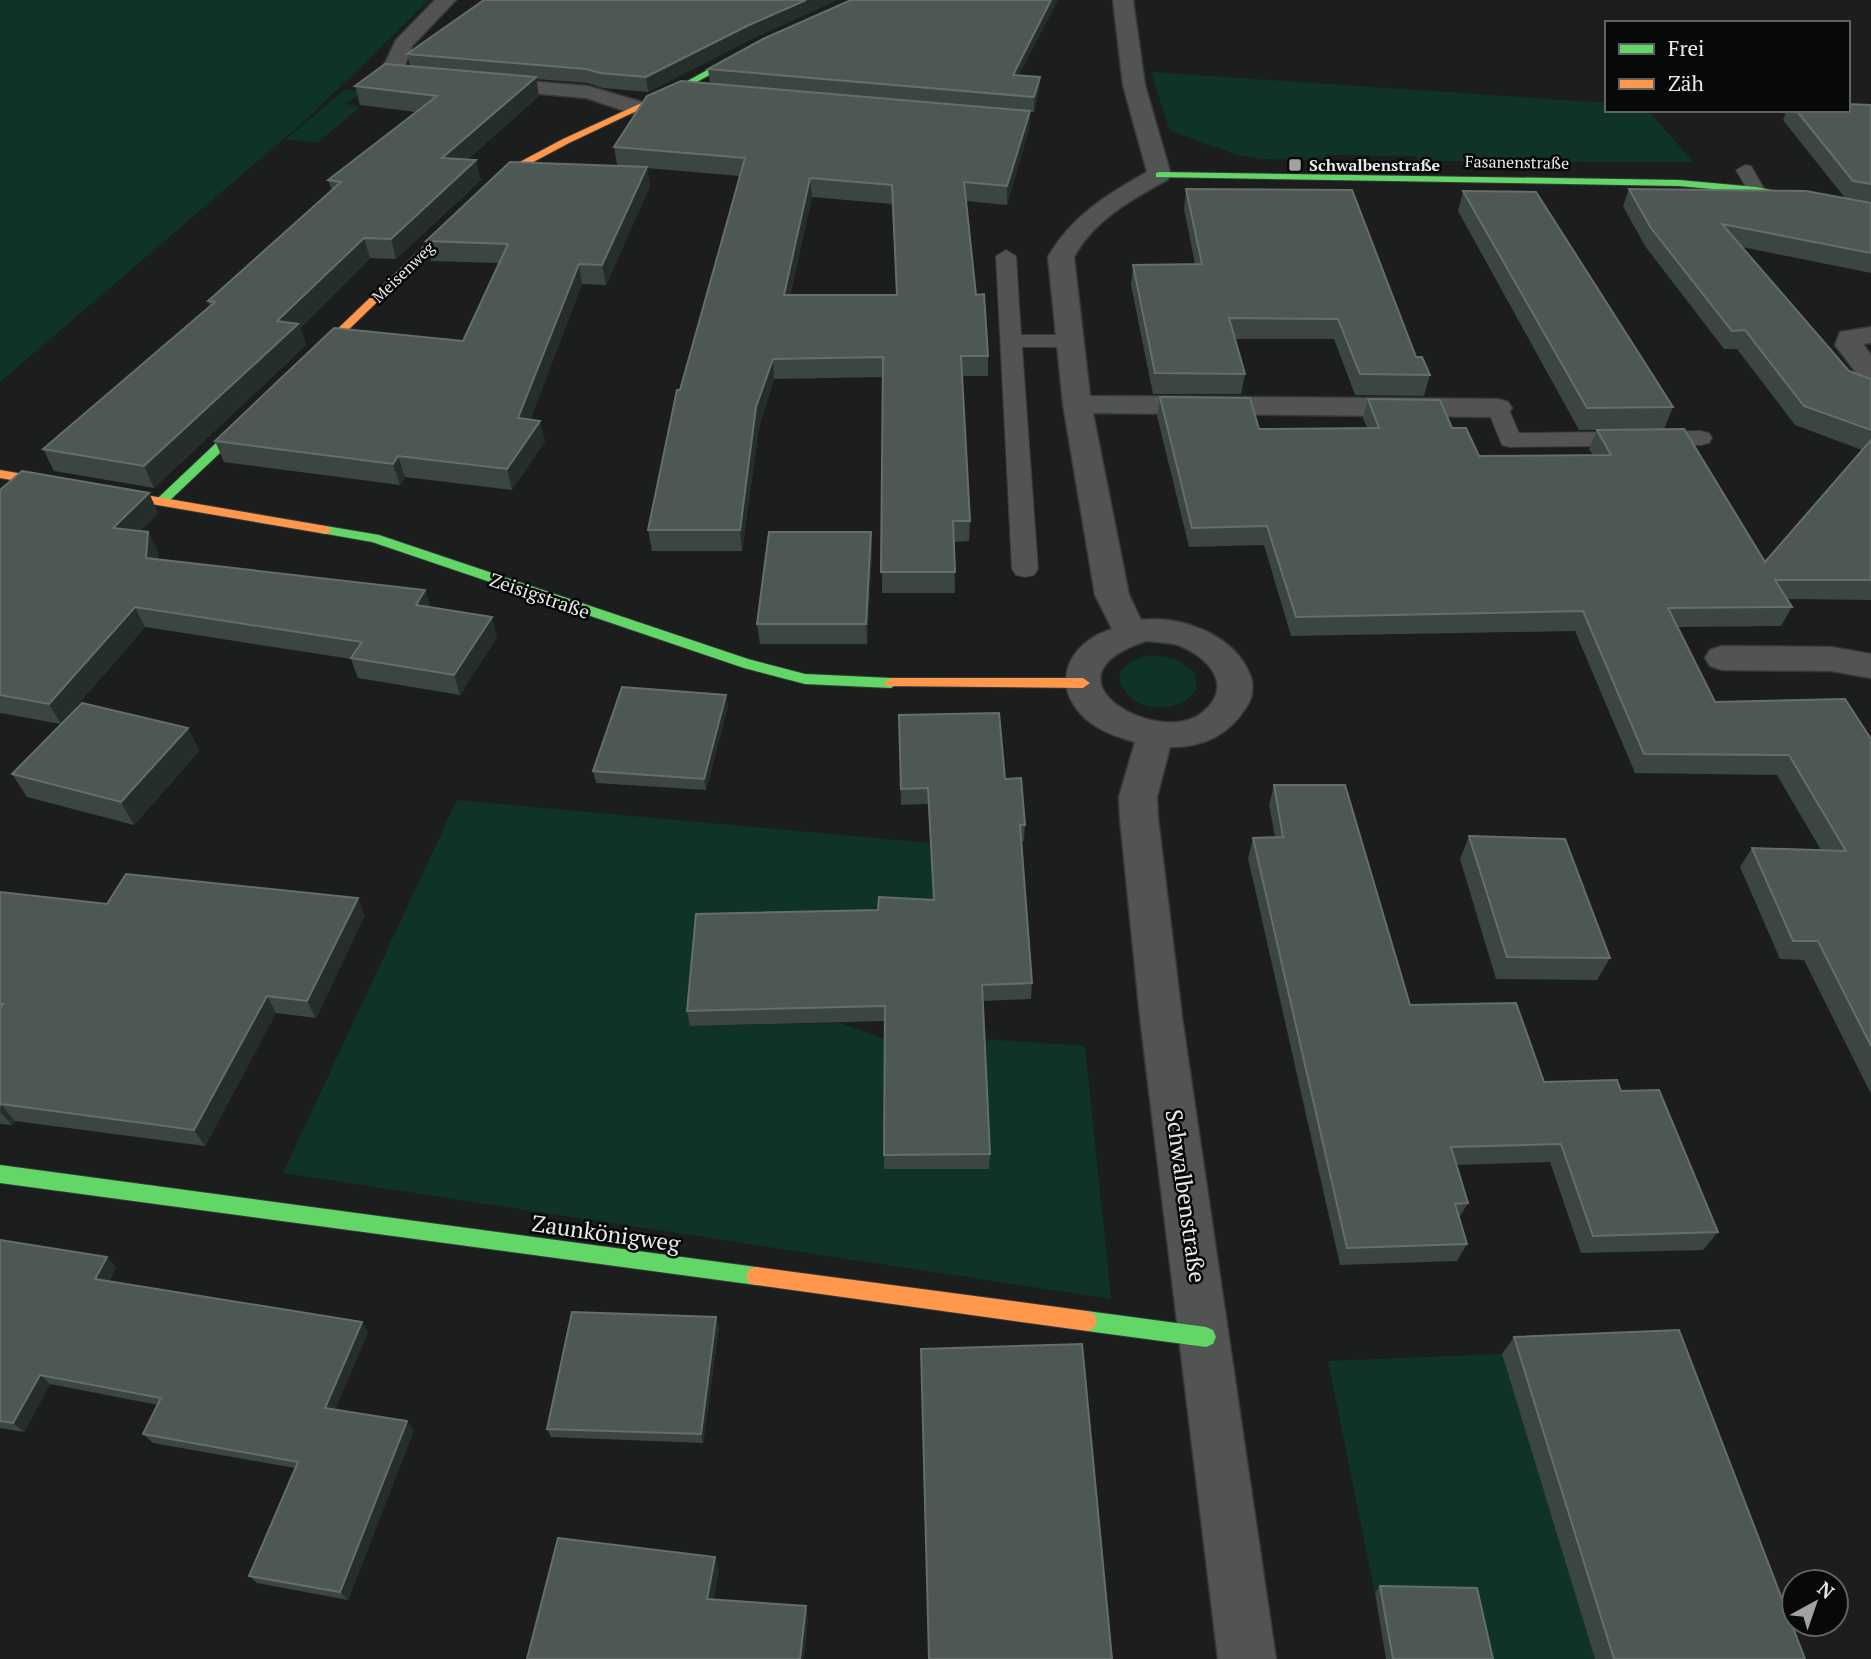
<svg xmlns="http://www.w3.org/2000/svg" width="1871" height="1659" viewBox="0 0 1871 1659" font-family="'PT Serif',serif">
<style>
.green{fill:#0f3427}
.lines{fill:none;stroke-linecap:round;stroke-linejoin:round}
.lane-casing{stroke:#363938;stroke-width:2}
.street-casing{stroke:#363938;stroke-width:3}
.fast-casing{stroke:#363938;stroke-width:2}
.slow-casing{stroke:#363938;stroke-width:2}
.lane{fill:#525453;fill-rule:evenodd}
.street{fill:#525453;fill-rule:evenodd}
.fast{fill:#63d668;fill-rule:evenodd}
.slow{fill:#ff974d;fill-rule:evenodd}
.wall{fill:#3b4541;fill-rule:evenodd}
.shaded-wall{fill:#262e2b}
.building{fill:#4d5753;stroke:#666e6a;stroke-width:2;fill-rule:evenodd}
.poi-dot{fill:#a0a3a2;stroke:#070808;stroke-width:2.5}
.labels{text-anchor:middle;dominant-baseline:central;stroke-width:5;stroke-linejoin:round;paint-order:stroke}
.far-street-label{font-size:16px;fill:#e7eae9;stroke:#070808}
.far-poi-label{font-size:16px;font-weight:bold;fill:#e7eae9;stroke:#070808;text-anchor:start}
.street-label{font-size:19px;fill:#e7eae9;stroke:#070808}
.near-street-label{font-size:23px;fill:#e7eae9;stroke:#070808}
</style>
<rect width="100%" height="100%" fill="#1b1e1d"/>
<path class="green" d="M0,0h429l-121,118 -308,264z
M1151,72l456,31v7h41l45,52 -274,-1 -4,-5 -89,-1 1,5 -66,-1 -26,-5 -65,-23z
M346,89l17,3 -17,12 14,3 -43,36 -31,-4z
M1151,655l24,4 19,13 3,17c-19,29 -73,23 -78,-13 7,-14 17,-18 32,-21z
M457,800l473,43h45l3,64 -288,119 150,-3 45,16v130l104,-1 -6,-129 102,7 26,253 -828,-126z
M1502,1354l93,305h-111l-109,-66 -47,-232z"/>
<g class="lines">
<defs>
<path id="lane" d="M1745,165l6,1 14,24 -3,4h-12l-14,-24z
M1006,250l10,6 5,79h49l7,2 4,4 -4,4 -7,2h-48l16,222 -4,6 -9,2 -9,-2 -4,-6 -16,-313z
M1498,401l8,2 13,30 182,-2 8,2 3,5 -3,5 -8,2 -191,2 -8,-2 -15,-37 3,-5z"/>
<path id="street" d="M435,0h21l-44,46 -9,25 185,15 57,17 3,5 -3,5 -8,2 -51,-17 -203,-18 -4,-4 17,-36z
M1113,0h20l12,85 26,90 -4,5c-36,20 -73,40 -93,77l16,139 408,3 10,3 4,6 -4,6 -10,3 -405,-4 36,182 12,25c40,-5 94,15 109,55 4,10 3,22 -3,31 -18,29 -43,41 -77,41l-13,50 1,21 24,199 94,642h-58l-78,-642 -20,-199 -1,-21 16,-55c-18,-5 -35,-11 -49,-23 -38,-34 -17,-77 26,-90l-17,-34 -32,-191 -15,-147c24,-41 58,-62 99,-85l-24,-87zM1146,641c10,1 22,1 32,4 30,12 57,40 25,67 -43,37 -170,-34 -57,-71z
M1871,327v16l-8,1 8,11v26l-10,-2 -26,-34 5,-13z
M1722,646l109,1 40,7v24l-40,-7 -109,-1 -12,-4 -5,-8 5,-8z"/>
<path id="fast" d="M753,45l3,1v4l-89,48 -7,-2z
M1159,172l520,8 77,7 115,23v6l-115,-23 -77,-7 -523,-9v-4z
M256,408l6,4 -2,3 -94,89h-8v-6l94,-89z
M326,526l53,9 369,124 57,15 86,4 7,5 -7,5 -86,-4 -61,-16 -372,-126 -51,-9 -1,-3z
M0,1165l756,102 7,2 3,7 -3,7 -7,2 -756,-102z
M1087,1311l119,16 7,3 3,7 -3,7 -7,3 -119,-16 -7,-3 -3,-7 3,-7z"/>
<path id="slow" d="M661,94l7,2 -99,47 -62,33 -198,192h-8v-4l200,-192 62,-33z
M0,470l326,56 6,4 -6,4 -326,-56z
M891,678h192l7,5 -7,5 -197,-2 -2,-3z
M756,1267l331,44 7,3 3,7 -3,7 -7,3 -331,-46 -7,-2 -3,-7 3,-7z"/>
</defs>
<use href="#lane" class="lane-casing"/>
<use href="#street" class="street-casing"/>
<use href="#fast" class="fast-casing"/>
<use href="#slow" class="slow-casing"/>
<use href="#lane" class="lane"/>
<use href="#street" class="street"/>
<use href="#fast" class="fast"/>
<use href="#slow" class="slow"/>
</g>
<path class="wall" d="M748,41l-100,51 -45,-4 -15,-5 -52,-4 3,17 -71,63 13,21 -85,79 -26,-1 -70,70 6,17 -152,143 -100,-17 -11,-22 167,-143 -2,-5 124,-111 -4,-10 88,-68 -56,-7 -5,-19 55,-20 -3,-12z
M708,69l311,6 21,2 -1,14 -5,21h-4l-1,17 -22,76 -41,-4 10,94 12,61v20h-26l8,145 -1,20 -15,1 1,51h-73l1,-216 -109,2 -15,48 -17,124h-90l-4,-21 32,-140 60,-214 -93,-8 3,18 -44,99 -24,-1 -52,136 15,21 -33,49 -107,-13 -5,8 -176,-23 -9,-21 248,-100 36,-78 -68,-2 -5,-20 191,-76 -3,-18 96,-64zM812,197l80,7 5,91h-107z
M1871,105v168l-129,-26 107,124 22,8v221l-84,-1 5,8 -11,19 -104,1 38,75 156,37v355l-67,-134 -24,-1 -40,-92 12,-19 69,2 -44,-75 -142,-2 -60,-142 -284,5 -27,-91 -75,2 -32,-131 3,-19 99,32 108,-1 -4,-10 5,-19 84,29 27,28 114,-1 -4,-6 8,-19 168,132 97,-112 -67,-25 -58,-76h-13l-79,-103 -22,-40 6,-17 216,9 -62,-78 4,-10h61z
M1186,189l230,168 14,18 -6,21 -69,-1 -21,-56h-99l10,35 -4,20h-88l-22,-109 2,-20 62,-1 -11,-55z
M1463,191l210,216 -9,22 -85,1 -121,-219z
M0,490l149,3 9,20 -18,18 8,1 10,20 -1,8 274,47 66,30 -37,58 -102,-17 -7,-19 -206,-32 -84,97 -61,-11z
M871,532l1,20 -5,92h-107l-3,-20z
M728,706l-22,84 -110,-7 -3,-12z
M899,715l106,64 20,46 -1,16h-3l11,142 -1,16 -48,2 7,153 -1,15h-105l1,-148 -195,5 -3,-15 191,-101 56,-10 -6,-96 -27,1z
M188,728l11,23 -65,74 -107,-28 -15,-23z
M1274,785l136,220 134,77 77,9 97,141 -15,18 -122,3 -31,-91 -94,3 12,38 -9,15 8,26 -10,17 -117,4 -92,-407 5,-20 22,-1 -6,-32z
M1469,836l141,122 -13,22 -101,-1 -36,-120z
M0,892l107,12 258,11 -49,103 -40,-5 -71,133 -190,-25 -3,4 -12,-1z
M0,1240l116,27 -7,14 259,51 -33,77 79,21 -66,170 -91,-17 -8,-7 46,-108 -142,-25 -10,-9 15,-29 -108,-21 -26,48 -24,-4z
M719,1327l-16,116 -152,-6 -4,-8z
M1514,1337l291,322h-210l-93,-305z
M1380,1586l113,73h-107l-11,-66z"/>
<path class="shaded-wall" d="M806,0h32l-90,41 -100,51 -2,-15 101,-51z
M1051,0h7l-46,89 1,-14z
M536,77l3,19 -93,83 -4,-21z
M1040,77l-1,14 -5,21v-15z
M1030,111l-1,18 -22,76v-19z
M476,160l5,20 -85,79 -5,-20z
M647,167l3,19 -44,99 -4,-20z
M810,178l2,19 -27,118 -1,-20z
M364,238l6,20 -70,70 6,17 -152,143 -10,-22 133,-145z
M579,264l3,20 -59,155 -5,-21z
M773,359l1,20 -15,48 -17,124 -2,-21 16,-123z
M540,421l5,20 -33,49 -5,-21z
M398,456l7,21 -5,8 -7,-21z
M149,493l9,20 -35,35 -10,-20z
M148,532l10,20 -2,26 -10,-20z
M871,532l1,20 -5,92 -1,-20z
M425,590l7,20 -16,-5z
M135,607l10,20 -84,97 -12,-20z
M492,617l5,20 -37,58 -6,-20z
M726,695l2,11 -22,84 -2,-11z
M188,728l11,23 -65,74 -13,-23z
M358,898l7,17 -49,103 -9,-17z
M267,996l9,17 -71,133 -11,-16z
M1,1104l14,17 -3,4 -12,-13z
M107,1257l9,10 -12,21 -9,-9z
M716,1317l3,10 -16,116 -2,-9z
M362,1322l6,10 -36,84 -7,-8z
M40,1375l10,9 -26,48 -11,-9z
M407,1421l7,9 -66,170 -8,-8z
M715,1557l4,13 -7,41 -5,-12z
M806,1606l2,12 -4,41h-4z"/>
<path class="building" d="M484,0h322l-59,26 -101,51 -46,-4 -14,-4 -179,-15z
M851,0h200l-38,75 27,2 -6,20 -326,-28 55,-30z
M385,64l151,13 -94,81 34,2 -85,79 -27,-1 -87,83 21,3 -154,142 -101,-17 172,-147 -7,-1 133,-119 -13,-2 109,-84 -82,-10z
M681,81l349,30 -23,75 -43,-4 12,113 8,-1 4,62h-27l9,165h-17l2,51h-74l2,-215 -110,2 -17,48 -16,123h-92l29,-140h3l65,-232 -131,-11 33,-51zM810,178l82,7 5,110h-113z
M1848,104l23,1v79l-18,-3 -57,-71h52z
M510,162l137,5 -45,98 -23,-1 -61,154 22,3 -33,48 -109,-13 -5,8 -178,-23 119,-113 129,13 45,-97 -82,-3z
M1186,189l166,1 64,167h6l8,18 -70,-1 -22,-55 -109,-1 16,56 -90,-1 -22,-108 69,-1z
M1629,189l177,2 65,12v50l-149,-29 127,147 22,8v51l-67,-24 -59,-76 -13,1 -81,-103z
M1463,191l73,1 137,215 -86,1z
M1160,397l90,1 9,31 120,-1 -11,-29 72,1 12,28h14l13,28 132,-1 -14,-25 87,-1 81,133 106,-122v140h-96l17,27 -124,1 47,94 130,-3 26,40v307l-53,-105h-25l-41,-93 94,3 -57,-96 -145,-1 -61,-143 -287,6 -29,-91 -75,2z
M22,471l127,22 -36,35 35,4 -2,26 279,32 -9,15 76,12 -38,58 -103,-17 11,-16 -227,-35 -86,97 -49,-9v-205z
M769,532h102l-5,92h-109z
M622,687l104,8 -22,84 -111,-8z
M82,703l106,25 -67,74 -109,-28z
M999,713l6,66 16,-1 4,47h-5l12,158 -50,2 8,169 -106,1 1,-149 -198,5 9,-97 182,-4 1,-13 55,3 -6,-112 -27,1 -2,-74z
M1274,785h71l65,220 106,-2 28,79 73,-2 4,11 38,-1 59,142 -125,4 -32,-92 -110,3 17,56 -13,1 12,40 -120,4 -94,-410 30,-1z
M1469,836l96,3 45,119 -103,-1z
M126,874l232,24 -51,103 -40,-5 -73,134 -193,-26 -1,1v-97l3,-4h-3v-112l107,12z
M0,1240l107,17 -12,22 267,43 -37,86 82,13 -67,171 -91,-16 49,-114 -155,-28 18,-36 -121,-23 -27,48 -13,-2z
M572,1312l144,5 -15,117 -154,-5z
M1679,1330l126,329h-191l-100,-322z
M1082,1344l30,315h-183l-8,-310z
M558,1538l157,19 -8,42 99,7 -6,53h-273z
M1380,1586l97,2 16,71h-100z"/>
<rect class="poi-dot" x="1288" y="158" width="14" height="14" rx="3.5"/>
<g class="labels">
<g class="far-street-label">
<text transform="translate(1517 162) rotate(1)">Fasanenstraße</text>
<text transform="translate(403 272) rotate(-44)">Meisenweg</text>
</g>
<g class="far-poi-label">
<text x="1309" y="165">Schwalbenstraße</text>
</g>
<g class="street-label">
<text transform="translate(540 595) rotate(19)">Zeisigstraße</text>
</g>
<g class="near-street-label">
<text transform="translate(1186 1196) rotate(82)">Schwalbenstraße</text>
<text transform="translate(606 1233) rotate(8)">Zaunkönigweg</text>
</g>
</g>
<rect x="1605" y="21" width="245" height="91" fill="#070808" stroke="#616262" stroke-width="2"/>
<rect x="1619" y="44" width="35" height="10" fill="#63d668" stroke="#616262" stroke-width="2"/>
<text x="1668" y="56" font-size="21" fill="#e7eae9">Frei</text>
<rect x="1619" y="79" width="35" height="10" fill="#ff974d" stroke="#616262" stroke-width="2"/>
<text x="1668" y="91" font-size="21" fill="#e7eae9">Zäh</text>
<g transform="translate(1815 1603) rotate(40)"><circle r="33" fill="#070808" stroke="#616262" stroke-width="2"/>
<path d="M0-5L12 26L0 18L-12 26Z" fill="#a0a3a2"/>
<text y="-10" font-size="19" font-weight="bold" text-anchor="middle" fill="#e7eae9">N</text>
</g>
</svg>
